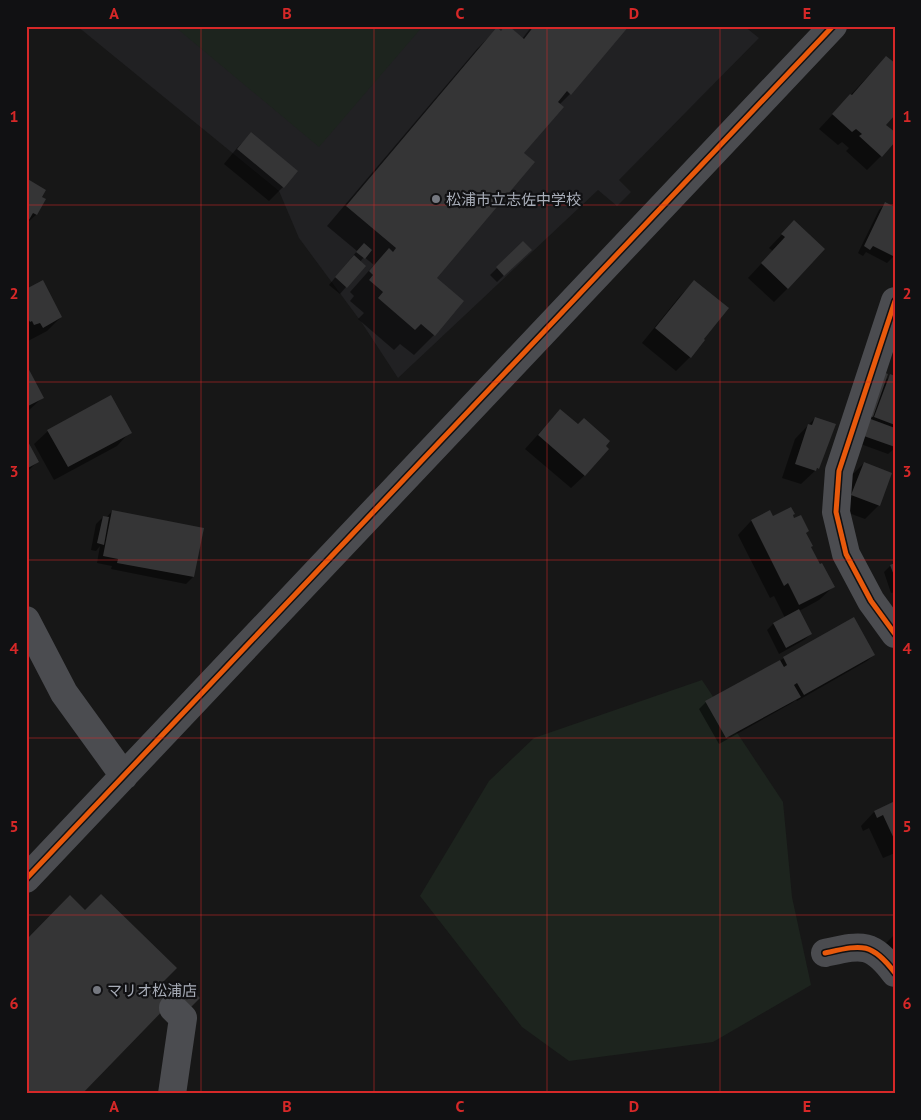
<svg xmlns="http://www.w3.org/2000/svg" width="921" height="1120" viewBox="0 0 921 1120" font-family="'PT Sans','Noto Sans JP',sans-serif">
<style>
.built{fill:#212123}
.green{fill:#1d241e}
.shadow{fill:#0007}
.building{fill:#353536}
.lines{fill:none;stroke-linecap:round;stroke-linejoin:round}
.minor{stroke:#4b4c50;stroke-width:28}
.cycleway-casing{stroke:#111113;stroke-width:8}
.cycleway{stroke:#e8590c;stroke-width:5}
.grid{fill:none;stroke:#d62828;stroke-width:1;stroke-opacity:0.55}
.poi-dot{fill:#757880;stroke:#111113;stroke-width:2}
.labels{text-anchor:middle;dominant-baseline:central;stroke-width:4.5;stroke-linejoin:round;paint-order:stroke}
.poi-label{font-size:15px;fill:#a8adb8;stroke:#111113;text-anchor:start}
.neatline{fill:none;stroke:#d62828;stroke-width:2}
.grid-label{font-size:16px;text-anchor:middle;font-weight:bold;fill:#d62828}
</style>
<rect width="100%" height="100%" fill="#171717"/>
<path class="built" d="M77,26h667l15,12 -140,142 12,12 -14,14 -19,-16 -200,188 -36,-55 -63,-85 -20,-47z"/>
<path class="green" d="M174,26h249l-104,121z
M702,680l81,122 9,95 19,88 -98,57 -144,19 -47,-34 -102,-131 69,-115 45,-43z"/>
<path class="shadow" d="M506,26l16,13 10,-13h95l-57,68 -11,11 -36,49 -87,124 -2,57 -20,20 -14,-11 -6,6 -36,-31 6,-6 -14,-12 4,-5 -4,-4 24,-27 -10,-8 -4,5 -14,25 -6,7 -11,-9 28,-34 -30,-25 150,-177 20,-20 3,3z
M886,57l-2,68 -3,31 -14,14 -21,-19 3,-3 -7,-6 -4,3 -19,-16z
M251,134l32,53 -14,14 -45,-37 13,-16z
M41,197l3,3 -8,15 -7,6 -2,-1z
M885,204l9,52 -7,7 -21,-11 -3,4 -5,-3 21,-43z
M794,222l-6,66 -14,14 -26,-24 25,-27 -4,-3z
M523,243l7,7 -33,32 -7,-7z
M694,282l-4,75 -14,14 -34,-28 38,-47z
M26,290l35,27 -14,14 -19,10 -2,-4z
M26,367l17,30 -17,16z
M890,376l5,2v70l-7,6 -33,-12 29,-60z
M560,410l44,36 -19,29 -14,13 -46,-39z
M815,418l3,50 -17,16 -19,-6 13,-39z
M48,431l82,1 -13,14 -63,34 -20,-36z
M26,441l11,21 -11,11z
M864,463l15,42 -14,14 -27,-10 12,-32z
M112,511l91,18 -10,48 -7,7 -75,-15 1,-3 -15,-3 3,-17 -4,5 -5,-1 5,-26 7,-7 3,1z
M769,512l4,6 19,-2 13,18 5,13 23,40 -14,13 -20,11 12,23 -7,6 -25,14 -12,-24 6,-6 12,-6 -11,-22 -4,2 -32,-63 13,-14z
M895,564v28l-4,1 -7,-21 6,-6z
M854,619l20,36 -7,6 -70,40 -1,-1 -4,3 -73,41 -20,-35 7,-7z
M895,802v51l-12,5 -14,-30 -6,3 -2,-5 13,-14z
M895,934v39l-12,-27z"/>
<path class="building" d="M504,26h5l15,13 10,-13h95l-58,69 -4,-4 -9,11 6,5 -40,46 11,9 -98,116 27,23 -29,35 -14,-12 -6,6 -37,-32 5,-6 -14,-12 4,-5 -4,-4 20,-23 4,4 3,-4 -50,-42 151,-179 4,4z
M886,56l9,7v52l-9,10 9,7v10l-13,15 -23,-21 3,-2 -6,-5 -4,3 -20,-18 18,-20 2,1z
M251,132l47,39 -14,17 -47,-39z
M26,178l20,12 -4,7 4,2 -9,16 -4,-2 -7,12z
M885,202l10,5v50l-22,-11 -3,4 -6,-4z
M794,220l31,29 -37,40 -27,-26 24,-26 -4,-3z
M523,241l9,9 -28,26 -8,-9z
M364,243l8,7 -7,9 -9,-7z
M354,255l12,11 -19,22 -12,-11z
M43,280l19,37 -19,11 -3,-5 -6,2 -2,-4 -2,1 -4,-7v-26z
M694,280l35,28 -25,31 1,1 -14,18 -36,-30z
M26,364l18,34 -18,9z
M881,371l7,3 -15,43 -8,-3z
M890,374l5,2v49l-21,-8z
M111,395l21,38 -64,34 -21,-37z
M560,409l18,15 6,-6 26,23 -4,5 3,3 -24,27 -47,-41z
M815,417l21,7 -17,45 -2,-1 -1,3 -21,-7 13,-40 4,1z
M868,418l27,10v19l-34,-12z
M26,438l13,24 -13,7z
M864,462l28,11 -12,33 -29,-11z
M791,507l4,7 -2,1 1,3 7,-3 8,16 -3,2 7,13 -2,1 9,17 2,-1 13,24 -36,18 -11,-22 -4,3 -33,-66 19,-10 3,6z
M112,510l92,18 -10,49 -77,-14 1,-4 -15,-3z
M103,516l6,1 -5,28 -7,-2z
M895,563v15l-5,-13z
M799,609l13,25 -26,14 -13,-25z
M854,617l21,38 -71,40 -7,-12 -3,2 7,12 -75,41 -21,-37 75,-41 4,7 3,-2 -4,-8z
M895,801v40l-12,-26 -6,3 -3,-7z
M101,894l76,74 -15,15 14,14 -94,97h-56v-154l44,-45 15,15z
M185,983l15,15 -11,11 -15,-15z"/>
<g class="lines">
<path class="minor" d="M895,301l-56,170 -3,41 10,42 25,47 24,33
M26,620l38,73 60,83
M26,879l807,-853
M825,953c36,-8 46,-12 70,20
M172,1094l11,-76 -10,-10"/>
<defs>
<path id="cycleway" d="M895,301l-56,170 -3,41 10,42 25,47 24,33
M26,879l807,-853
M825,953c36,-8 46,-12 70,20"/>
</defs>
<use href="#cycleway" class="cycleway-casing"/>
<use href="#cycleway" class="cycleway"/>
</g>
<path class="grid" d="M201,26v1068M374,26v1068M547,26v1068M720,26v1068M26,205h869M26,382h869M26,560h869M26,738h869M26,915h869"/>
<g class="poi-dot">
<circle cx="436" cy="199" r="5"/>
<circle cx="97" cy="990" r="5"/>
</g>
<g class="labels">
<g class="poi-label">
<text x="446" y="199">松浦市立志佐中学校</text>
<text x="107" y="990">マリオ松浦店</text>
</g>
</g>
<rect width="921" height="1120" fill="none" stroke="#111113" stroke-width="55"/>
<rect x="28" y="28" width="866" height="1064" class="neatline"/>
<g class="grid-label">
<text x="114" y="19">A</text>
<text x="287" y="19">B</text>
<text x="460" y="19">C</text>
<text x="634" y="19">D</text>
<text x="807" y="19">E</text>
<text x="14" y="122">1</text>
<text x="907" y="122">1</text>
<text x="14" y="299">2</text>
<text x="907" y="299">2</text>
<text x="14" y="477">3</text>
<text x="907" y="477">3</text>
<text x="14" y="654">4</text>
<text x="907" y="654">4</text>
<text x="14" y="832">5</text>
<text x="907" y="832">5</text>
<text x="14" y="1009">6</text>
<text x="907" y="1009">6</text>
<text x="114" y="1112">A</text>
<text x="287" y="1112">B</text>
<text x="460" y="1112">C</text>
<text x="634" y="1112">D</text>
<text x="807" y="1112">E</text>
</g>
</svg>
